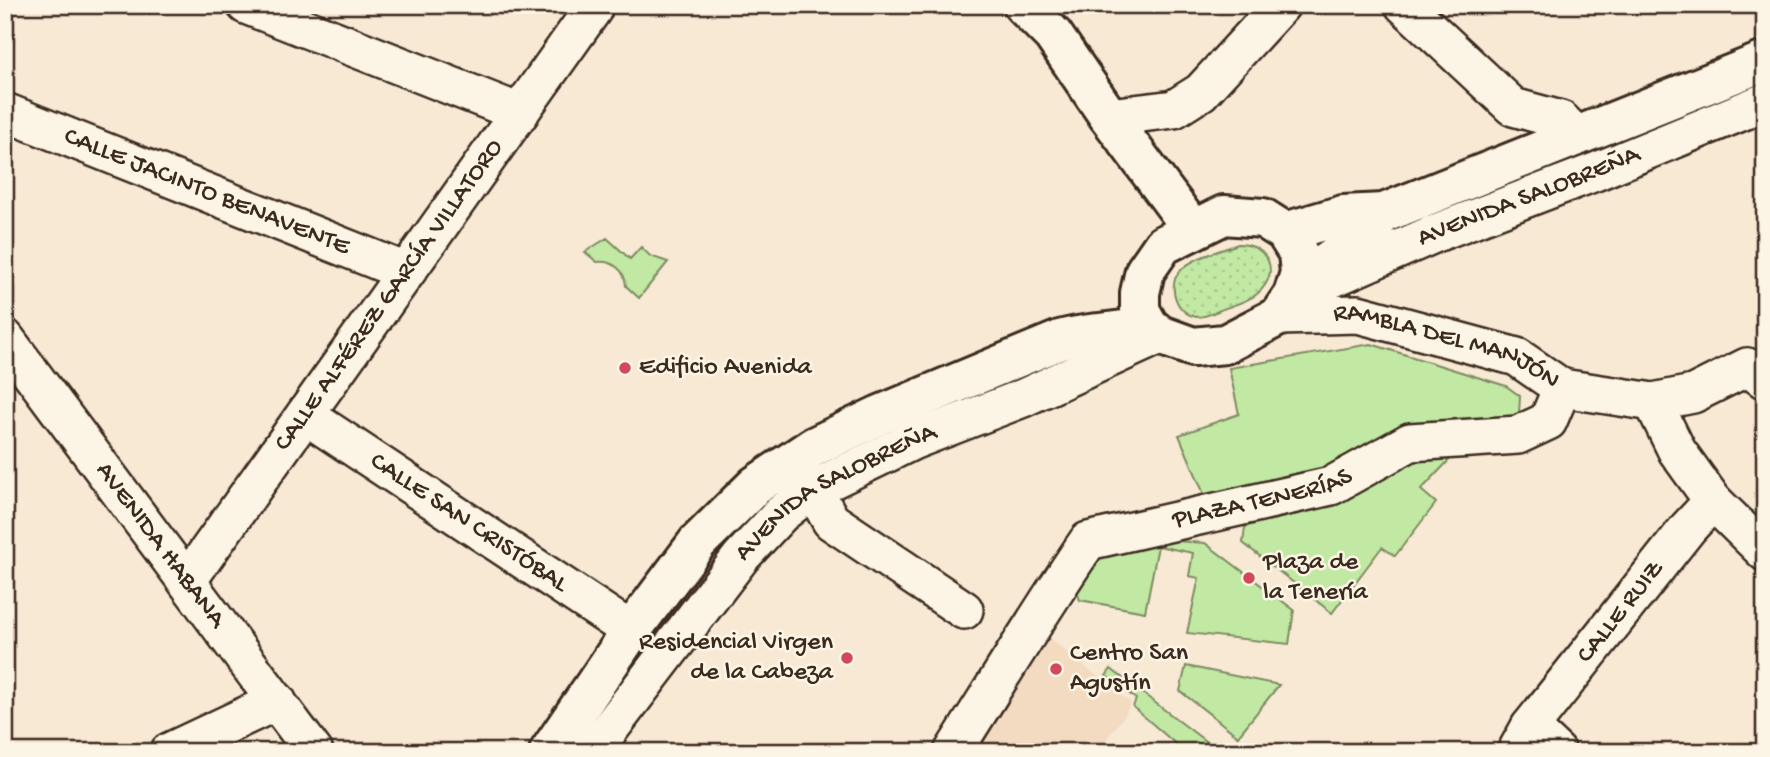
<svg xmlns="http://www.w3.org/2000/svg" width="1770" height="757" viewBox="0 0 1770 757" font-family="'Gochi Hand',sans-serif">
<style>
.built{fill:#f3dbc2}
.green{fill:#c1e9a4;stroke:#7e8a61;stroke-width:2}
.garden{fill:url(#garden-dots);stroke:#7e8a61;stroke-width:2}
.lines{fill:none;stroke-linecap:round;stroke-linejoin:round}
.minor-casing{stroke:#3b2a1e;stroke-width:42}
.tertiary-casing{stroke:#3b2a1e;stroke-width:44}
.secondary-casing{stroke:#3b2a1e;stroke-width:44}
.minor{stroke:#fcf5e5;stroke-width:37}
.tertiary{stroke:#fcf5e5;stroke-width:38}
.secondary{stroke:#fcf5e5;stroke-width:38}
.poi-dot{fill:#d1495b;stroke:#fcf5e5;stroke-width:2.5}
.labels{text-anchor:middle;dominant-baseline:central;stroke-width:5;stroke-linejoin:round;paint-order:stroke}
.street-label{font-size:26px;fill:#3b2a1e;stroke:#fcf5e5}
.poi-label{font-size:26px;fill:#3b2a1e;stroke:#fcf5e5;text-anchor:start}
</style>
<defs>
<pattern id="garden-dots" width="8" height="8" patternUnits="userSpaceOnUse" patternTransform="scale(1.75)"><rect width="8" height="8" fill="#c1e9a4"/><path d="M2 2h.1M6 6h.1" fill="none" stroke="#a7c88d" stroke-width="1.8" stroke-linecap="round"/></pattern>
</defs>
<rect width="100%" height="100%" fill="#f8e9d5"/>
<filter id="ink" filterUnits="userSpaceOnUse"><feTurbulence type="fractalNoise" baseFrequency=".0143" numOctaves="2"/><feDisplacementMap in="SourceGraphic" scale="14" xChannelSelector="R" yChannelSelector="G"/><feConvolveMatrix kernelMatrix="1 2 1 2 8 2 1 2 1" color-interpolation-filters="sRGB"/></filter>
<g filter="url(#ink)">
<path class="built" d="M1044,634l87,69 -6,12 -28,37h-123z"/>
<path class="green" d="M607,238l23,21 11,-12 9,9 18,6 -29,36 -13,-12c-1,-16 -13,-26 -29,-24l-12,-10z
M1371,344l135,42 14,10 -1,18 -8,4 -191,59 -111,29 -30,-71 60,-21 -10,-46z
M1452,457l-31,33 15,13 -41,53 -13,-9 -50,66 -89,-70 2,-16 92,-29 76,-40z
M1160,540l45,3 89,67 -5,34 -102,-11 12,-55 -10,-2 4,-23 -35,-7 -13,66 -65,-12 -8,-22 33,-27z
M1186,666l93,19 -41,51 -58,-45z
M1111,669l102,78 -3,5h-25l-52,-45 3,-8 -30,-23z"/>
<path class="garden" d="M1238,244c30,0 44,29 19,50 -10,8 -27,12 -39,17 -7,3 -13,6 -21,6 -20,-2 -31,-31 -17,-46 13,-14 40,-20 58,-27z"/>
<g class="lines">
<defs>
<g id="minor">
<path d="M246,5l274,108"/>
<path d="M1404,5l109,102 48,13 16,16"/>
<path id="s1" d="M5,112l401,160"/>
<path d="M1109,117l65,-8 27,-17 80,-87"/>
<path id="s2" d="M1301,292l135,-59 159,-61 170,-70"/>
<path id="s3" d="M1279,316l79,-2 159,43 45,31 91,14 40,-8 54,-27 18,13"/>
<path id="s4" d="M5,338l309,414"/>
<path d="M1653,402l24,49 36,50 52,51"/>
<path id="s5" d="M305,415l326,216"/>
<path d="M813,489l18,32 133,89"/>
<path id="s6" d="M187,581l406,-572"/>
<path d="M1530,727l27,25"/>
<path d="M169,752l108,-51"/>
<path id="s7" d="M592,752l149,-195 40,-43 32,-25 99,-48 111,-43 137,-63"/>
<path id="s8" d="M953,752c45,-71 88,-142 135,-211l243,-55 79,-44 108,-7 30,-14 14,-33"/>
<path id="s9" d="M1516,752l14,-25 158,-199 25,-27"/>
</g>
<path id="tertiary" d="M1023,5l30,30 56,82 84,113"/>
<path id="secondary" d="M1224,215l39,3 22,14 13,21 2,20 -7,22 -14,21 -54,28 -32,3 -33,-12 -11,-9 -9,-16v-17l5,-22 18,-26z
M1285,232l58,-17 41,-2 381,-152
M1297,283l63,-45 24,-25
M549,752l82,-121 67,-89 58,-57 57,-38 67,-32 180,-75c29,-9 60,-7 89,-14"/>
</defs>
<use href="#minor" class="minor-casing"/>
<use href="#tertiary" class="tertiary-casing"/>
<use href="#secondary" class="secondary-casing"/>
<use href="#minor" class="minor"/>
<use href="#tertiary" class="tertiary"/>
<use href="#secondary" class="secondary"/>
</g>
</g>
<g class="poi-dot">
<circle cx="625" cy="368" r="7"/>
<circle cx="1249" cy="578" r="7"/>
<circle cx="847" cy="658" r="7"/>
<circle cx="1056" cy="669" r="7"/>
</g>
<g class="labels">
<g class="street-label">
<text stroke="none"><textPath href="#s1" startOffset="217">CALLE JACINTO BENAVENTE</textPath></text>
<text stroke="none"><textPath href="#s2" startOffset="247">AVENIDA SALOBREÑA</textPath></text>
<text stroke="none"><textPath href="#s6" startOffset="350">CALLE ALFÉREZ GARCÍA VILLATORO</textPath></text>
<text stroke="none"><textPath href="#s3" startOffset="173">RAMBLA DEL MANJÓN</textPath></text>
<text stroke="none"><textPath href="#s8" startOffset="430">PLAZA TENERÍAS</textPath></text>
<text stroke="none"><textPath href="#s7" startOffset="362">AVENIDA SALOBREÑA</textPath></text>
<text stroke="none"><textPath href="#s5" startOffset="196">CALLE SAN CRISTÓBAL</textPath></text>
<text stroke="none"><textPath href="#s4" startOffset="259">AVENIDA HABANA</textPath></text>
<text stroke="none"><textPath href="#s9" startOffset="175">CALLE RUIZ</textPath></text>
</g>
<g class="poi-label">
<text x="639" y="368">Edificio Avenida</text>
<text x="1263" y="563">Plaza de<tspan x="1263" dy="30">la Tenería</tspan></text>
<text x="833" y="643" text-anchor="end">Residencial Virgen<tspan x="833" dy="30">de la Cabeza</tspan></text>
<text x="1070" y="654">Centro San<tspan x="1070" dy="30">Agustín</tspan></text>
</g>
</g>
<rect width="1770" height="757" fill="none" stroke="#fcf5e5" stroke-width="28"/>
<rect x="14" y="14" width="1742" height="729" fill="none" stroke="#3b2a1e" stroke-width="2.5" filter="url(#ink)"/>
</svg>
